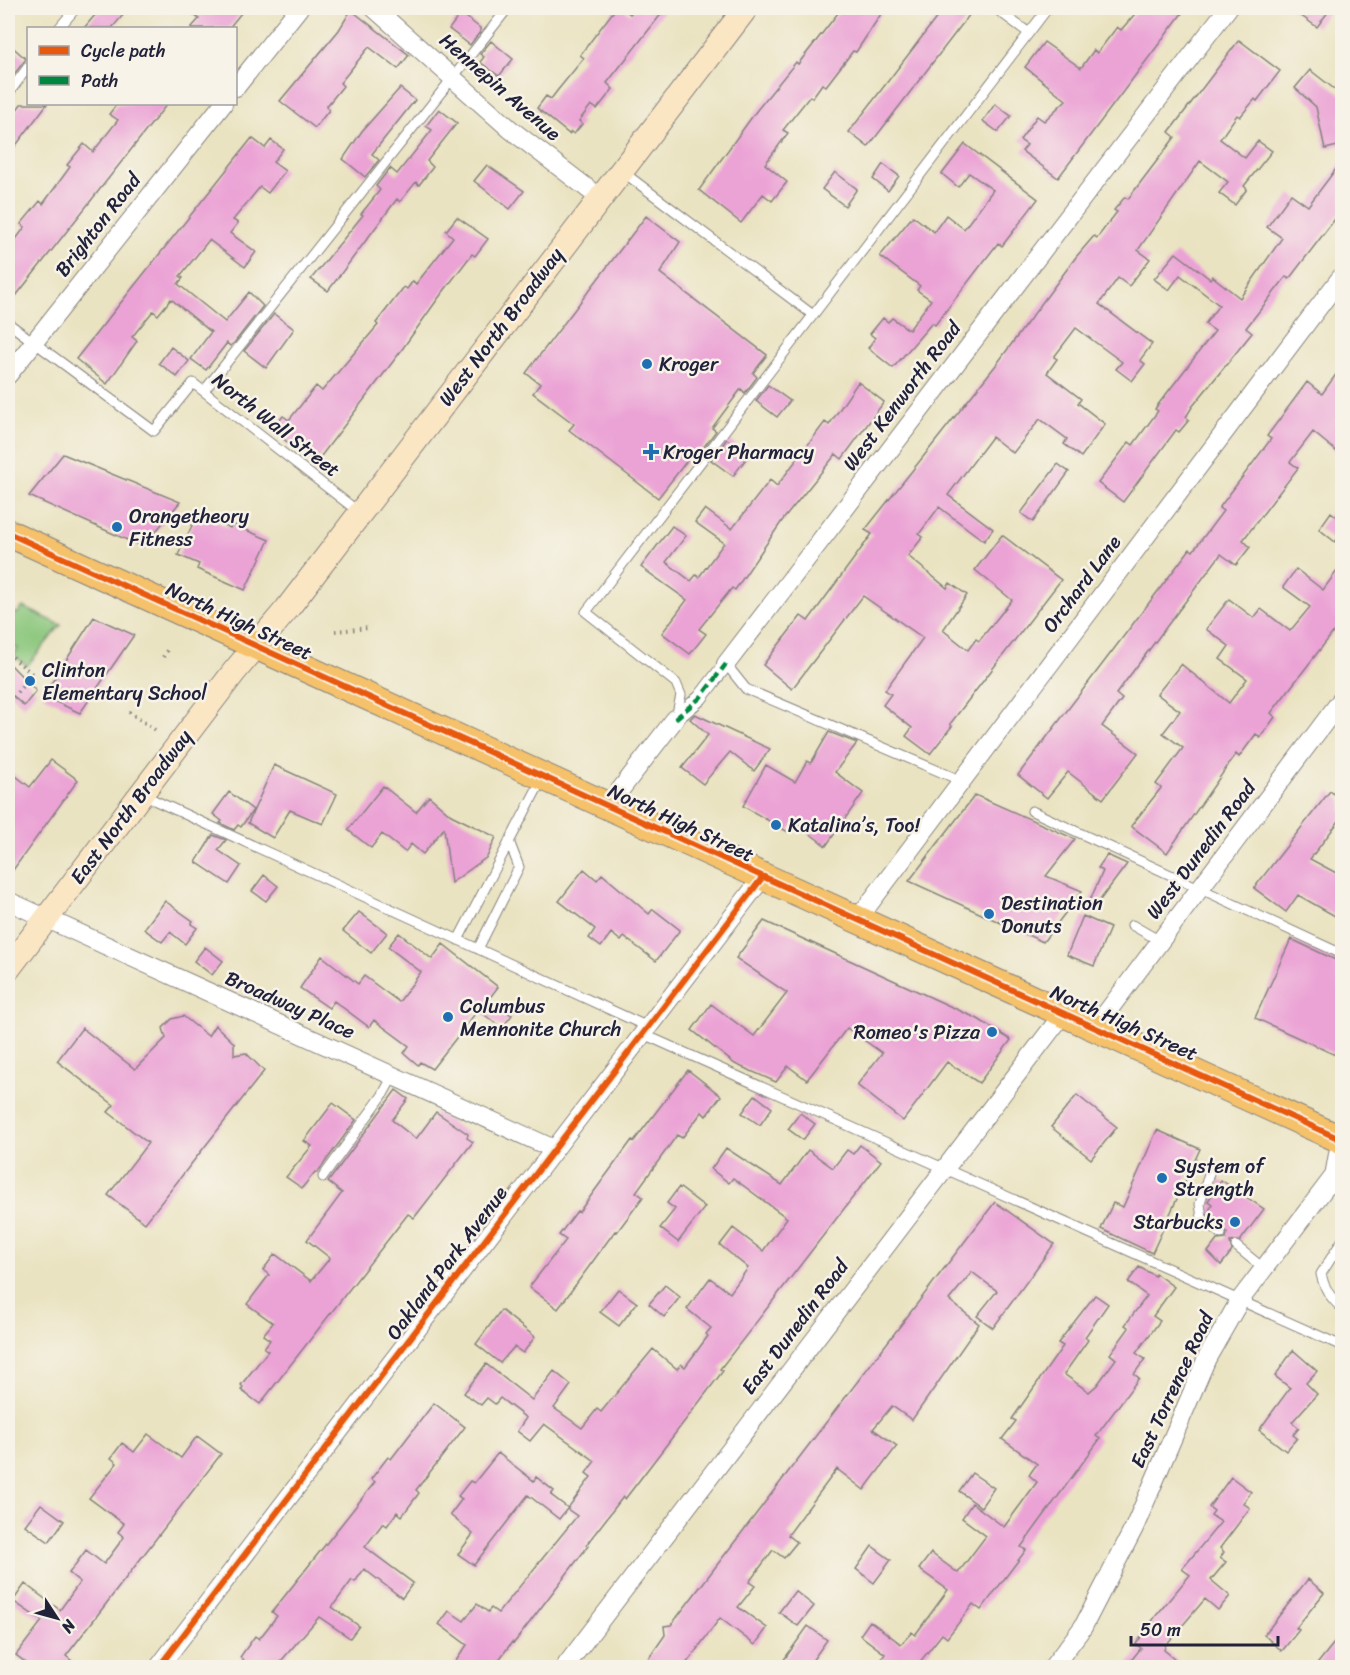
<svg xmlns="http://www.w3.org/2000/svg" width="1350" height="1675" viewBox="0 0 1350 1675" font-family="Sriracha,sans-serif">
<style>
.green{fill:#8ac67c;stroke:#56745c;stroke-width:1.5}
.building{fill:#eba3d5}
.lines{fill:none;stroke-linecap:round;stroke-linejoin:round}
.service-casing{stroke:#86827e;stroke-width:11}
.pedestrian-casing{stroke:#86827e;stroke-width:16}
.minor-casing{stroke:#86827e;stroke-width:20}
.secondary-casing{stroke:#86827e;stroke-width:26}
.primary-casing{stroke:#86827e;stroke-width:29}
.path{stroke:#86827e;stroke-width:4;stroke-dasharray:1.5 4.5;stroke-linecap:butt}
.service{stroke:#fff;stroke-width:9}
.pedestrian{stroke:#fff;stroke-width:14}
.minor{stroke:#fff;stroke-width:18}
.secondary{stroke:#fbe6c4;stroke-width:24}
.primary{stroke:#f5c16b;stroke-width:27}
.quiet{stroke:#00873e;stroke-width:4.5;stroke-dasharray:9 4.5;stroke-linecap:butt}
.cycleway-casing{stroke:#f7f3e8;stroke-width:10}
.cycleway{stroke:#e8590c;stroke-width:6}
.poi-dot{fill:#1f6fb2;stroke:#f7f3e8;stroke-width:2}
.labels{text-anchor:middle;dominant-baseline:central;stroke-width:5;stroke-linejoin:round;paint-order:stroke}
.street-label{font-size:20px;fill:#22223b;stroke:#f7f3e8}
.poi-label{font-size:20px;fill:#22223b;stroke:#f7f3e8;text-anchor:start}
</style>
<rect width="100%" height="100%" fill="#f7f3e8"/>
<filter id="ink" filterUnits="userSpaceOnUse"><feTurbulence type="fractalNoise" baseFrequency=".0167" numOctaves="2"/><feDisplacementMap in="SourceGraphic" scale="12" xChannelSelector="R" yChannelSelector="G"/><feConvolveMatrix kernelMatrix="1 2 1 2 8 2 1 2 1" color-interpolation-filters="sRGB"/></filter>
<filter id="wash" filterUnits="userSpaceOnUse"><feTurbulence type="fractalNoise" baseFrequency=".008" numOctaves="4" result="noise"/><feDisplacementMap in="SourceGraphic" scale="24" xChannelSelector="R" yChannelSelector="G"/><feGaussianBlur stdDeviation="1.35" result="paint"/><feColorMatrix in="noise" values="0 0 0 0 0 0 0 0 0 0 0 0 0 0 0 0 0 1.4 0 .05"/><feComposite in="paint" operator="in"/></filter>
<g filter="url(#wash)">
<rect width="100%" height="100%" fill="#eae3c1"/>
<path class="green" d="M23,607l38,18 -34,41 -14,-11 5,-6 -10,-8v-23l5,-7 4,3z"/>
<g id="blocks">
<path class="building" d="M101,8h28l-17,20h-28z
M185,8h60l-16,20h-38l8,-9z
M616,8h6l8,6 6,-6h30l-59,75 6,6 -16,20 -6,-4 -12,16 3,3 -8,10 -3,-2 -2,2 -32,-26 9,-12 5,3 6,-8 27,-33 -4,-3z
M842,8h43l-29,44 -3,-1 -27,35 -4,-2 -10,14 -2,-2 -27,34 5,3 -23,31 22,18 -15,19 -9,-7 -22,29 -42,-33 58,-80 39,-48 2,2z
M944,8h17l9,6 -102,133 -19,-15z
M1140,8h46l-128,170 -36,-27 5,-6 -7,-5 17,-24 7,5 22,-21 -41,-33 19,-25 37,26 13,-18 3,3 20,-26 4,3z
M1290,8h41l-14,19z
M351,10l58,45 -11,14 -29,-22 -29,36 3,3 -17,21 3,3 -14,18 -35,-27 59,-71z
M461,13l19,15v4l-10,13 -21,-16z
M1239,40l41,31 -23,30 -2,-2 -15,18 -3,-2 -17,24 25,19 13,-17 14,10 -28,35 3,3 -12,16 -16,-12 9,-11 -28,-21 -62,89 12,9 -21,27 -11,-8 -19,26 53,40 -12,16 5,4 -13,17 -16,-12 6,-7 -46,-34 -22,29 3,2 -10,14 34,26 -3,4 27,21 -24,33 -17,-13 3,-5 -27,-20 -27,34 -21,-16 -44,58 45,34 -9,12 -45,-34 -20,27 4,3 -15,19 39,32 3,-5 17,12 -24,35 25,20 8,-11 3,2 33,-41 -37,-30 27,-35 59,45 -111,144 2,2 -22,28 -24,-18 6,-8 -29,-23 8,-11 -6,-4 38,-52 -60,-42 -71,93 -29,-24 38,-49 7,5 64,-87 -7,-4 131,-165 80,-108 18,-21 3,2 20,-26 -3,-2 11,-13 3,2 9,-12 38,-50 -6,-5z
M491,41l22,18 -14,17 -19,-14 4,-5 -4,-3z
M8,43l18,16 -18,23z
M1310,70l32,25v20l-2,4 2,26 -17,4 -9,-42 -21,-19z
M400,88l15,12 -43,54 7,6 -14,17 -22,-18 19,-28z
M21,104h26l-39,52v-34z
M117,104h50l-159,202v-56l17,-23 -4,-3 19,-23 3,3 27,-37 -3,-2 17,-21 9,8 25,-32 -9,-6z
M995,104l16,12 -13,16 -15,-11z
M439,109l18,14 -30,38 6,6 -14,18 -3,-3 -16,20 -3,-3 -69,92 -17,-12 52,-64 -2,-1 19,-24 -4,-4 14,-18 7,6 35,-44 -6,-4z
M252,138l13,10 6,-8 12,9 -10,13 12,9 -17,22 -8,-6 -27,33 5,3 -8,10 26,19 -11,15 -36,-27 -29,36 3,2 -5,6 47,38 24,-30 14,14 -29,37 -4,3 -3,-3 -21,27 -15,-11 20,-27 -40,-33 -13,16 -5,-4 -21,26 5,4 -30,43 -31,-25z
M965,144l73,55 -36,47 -4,-3 -63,82 -3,-2 -39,45 -25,-20 7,-10 -5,-4 13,-16 5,4 4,-4 17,12 22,-30 -14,-10 3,-4 -40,-30 33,-40 21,16 12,-17 18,14 29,-39 -24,-17 -11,14 -16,-13z
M1342,161v49l-53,69 -3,-2 -40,51 6,5 -60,74 -6,10 3,3 -10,12 -3,-2 -53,72 -25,-19 31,-41 4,3 25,-34 -3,-2 2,-3 58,-75 -10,-7 14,-19 -39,-30 -11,15 -15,-11 22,-26 34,26 2,-3 28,22 42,-60 -15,-11 24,-33 17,12z
M883,164l16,12 -11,15 -15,-12z
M487,165l37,26 -14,18 -36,-28z
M835,172l22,17 -12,17 -23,-17z
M646,216l34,26 -20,31 107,82 -14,18 4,4 -12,16 -4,-4 -29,39 4,3 -16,21 -4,-3 -38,49 -89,-68 5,-6 -41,-31 7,-9 -14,-11z
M457,217l31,22 -13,17 -3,-2 -35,46 -39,55 -83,109 -43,-34 11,-14 6,4 27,-34 6,5 56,-66 -2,-2 28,-36 3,2 6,-8 3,3 37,-47 -7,-6z
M274,314l20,15 -28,39 -22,-17z
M171,347l18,14 -12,16 -18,-14z
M1342,366v90l-29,-24 -23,30 8,6 -55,72 7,7 -14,18 -15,-11 -105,140 6,5 -20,27 36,27 -35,46 -35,-27 -21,26 -29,-23 172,-226 3,2 30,-40 -4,-3 52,-69 -4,-3 40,-54 15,12z
M858,382l26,20 -42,57 -6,-5 -54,67 -47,69 -3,-2 -33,41 7,5 -16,20 -28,-21 25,-33 -46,-33 31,-41 14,10 -20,26 25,19 5,-6 3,2 25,-34 -29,-21 10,-13 27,20 38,-49 7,6 48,-64 4,3z
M768,385l22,16 -13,16 -21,-16z
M727,439l22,16 -16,21 -22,-16z
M63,454l117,48 -37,45 -114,-51z
M1058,464l11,8 -36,50 -12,-9z
M1331,512l11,9v12l-7,9 -16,-13z
M198,513l32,15 2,-4 37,16 -24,50 -48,-21 2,-5 -21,-9z
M1342,564v57l-71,92 4,4 -15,21 -4,-4 -17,23 -3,-3 -69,99 -36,-27 30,-38 -5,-4 27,-36 -20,-15 17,-22 -23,-17 24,-30 48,39 18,-24 -27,-20 9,-13 -23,-17 23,-30 25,19 7,-9 29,22 20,-24 -27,-20 13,-18 27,21z
M94,617l40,18 -54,78 -37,-17z
M8,662l28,29 -12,15 -16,-14z
M695,714l75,35 -16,22 -24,-19 -27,32 -21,-16 26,-33 -18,-16z
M829,732l28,11 -22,29 28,21 -37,53 -31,-24 -7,10 -45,-26 23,-41 29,17 12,-21 4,2z
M51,760l27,20 -70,97v-107l22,17z
M274,765l63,29 -14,30 -33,-14 -17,28 -25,-15z
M383,786l33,26 13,-16 22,19 45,22 -9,20 -36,26 -7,-55 -21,26 -12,-10 -6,8 -23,-18 -11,14 -23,-18z
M1330,791l12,9v17l-32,42 32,17v44l-44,-25 -12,17 -32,-24z
M229,792l24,18 -12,17 -3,-2 -4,5 -14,-7 2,-2 -9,-7z
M975,795l100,44 -29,37 36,15 -39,51 -134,-61z
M213,835l13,5 -8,10 23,16 -12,18 -33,-22z
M1107,855l20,9 -33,44 -6,-3 15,-34 -5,-3z
M584,869l13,11 5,-6 47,40 4,-5 27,21 -24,31 -32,-24 -3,4 -10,-8 -10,14 -12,-9 6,-9 -36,-28z
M264,875l14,11 -12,15 -14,-10z
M165,901l28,20 -2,3 6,4 -12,16 -15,-12 -8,10 -18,-13z
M359,912l28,21 -16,20 -28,-22z
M1083,916l27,12 -16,38 -27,-11z
M764,921l214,98 33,21 -32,43 -32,-21 -44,59 -46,-36 25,-32 -35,-25 -40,52 -19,-14 -12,16 -41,-18 -43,-34 19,-26 43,32 33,-43 -51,-35z
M399,933l33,26 11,-15 55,43 -10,13 24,15 -10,13 -24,-18 -46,59 -12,-7 -2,3 -14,-12 5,-7 -35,-26 -5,7 -35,-26 -5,7 -29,-20 22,-32 36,28 6,-8 35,26 22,-30 -33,-25z
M1291,939l51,24v95l-87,-40z
M205,947l18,14 -11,14 -18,-14z
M183,1016l25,20 7,-11 19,18v12l12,-2 18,18 -119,152 -37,-28 40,-52 -40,-31 6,-7 -57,-44 25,-33 53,41 31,-31 -3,-10 9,-9z
M688,1070l33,26 -15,20 -4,-4 -20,26 -5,-3 -41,57 7,5 -26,35 -2,-1 -57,78 -29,-22 37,-47 -7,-5 18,-24 2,1 53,-72 2,1z
M396,1090l12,9 -16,21 24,19 20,-27 32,22 -1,4 6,4 -59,76 -6,-4 -148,190 -19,-14 2,-3 -2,-2 27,-34 -4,-3 6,-8 -7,-5 10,-12 -26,-19 22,-29 -6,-5 12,-16 36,27 19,-23 -23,-18 35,-47 -14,-11z
M755,1095l17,13 -12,17 -18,-12z
M1077,1095l40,32 -26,32 -40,-32z
M333,1103l23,17 -39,53 -2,-1 -13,16 -16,-11 26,-31 -8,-5z
M800,1113l15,11 -12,16 -15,-11z
M1157,1130l43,19 -48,104 -51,-24 12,-26 10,4z
M860,1145l21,16 -161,208 3,2 -98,128 -2,-2 -37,48 2,1 -74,97 -2,-1 -19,26h-42l16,-23 -28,-21 10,-13 15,10 13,-17 11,8 3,-4 7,5 79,-97 -10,-7 -8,10 -31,-24 -54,70 -16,-11 15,-20 -23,-19 12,-16 -4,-3 12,-15 4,2 24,-30 36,28 2,-4 18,14 -3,4 17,13 23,-31 -5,-4 9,-12 -51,-37 -14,17 -13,-10 9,-13 -26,-20 -5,6 -8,-6 -6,7 -17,-12 22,-29 46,36 22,-29 17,14 -17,23 28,20 15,-19 4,3 52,-63 24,20 4,-5 4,3 23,-31 -2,-2 5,-6 -24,-19 23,-31 20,15 18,-25 -28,-23 13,-17 30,23 24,-33 -54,-40 -4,5 -18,-14 15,-21 56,37 26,-35 25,18 14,-18 6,4z
M1221,1180l43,29 -24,32 -10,1 2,9 -11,14 -13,-13 9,-12 9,-1 1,-7 -19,-18 4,-10 -4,-3z
M679,1187l26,20 -27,35 -18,-14 15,-19 -8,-6z
M995,1202l59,42 -61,84 -16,-12 20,-25 -25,-19 -23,28 30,24 -67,96 -20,-14 -19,23 24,17 -33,44 -27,-21 -49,66 9,7 -13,16 -11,-8 -24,32 6,4 -17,21 29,21 -12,17 -35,-27 -37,50h-41l23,-33 -1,-9 7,-1z
M1139,1267l16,9 1,-2 18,13 -21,29 7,5 -24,32 9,6 -11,15 5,4 -43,58 4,3 -79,108 5,3 -45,60 -8,-6 -26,34 -5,-4 -27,34h-40l10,-14 -25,-19 10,-14 31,23 11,-12 3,3 33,-45 -29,-21 12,-16 27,20 28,-37 -24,-18 10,-15 32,24 33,-45 -8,-7 8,-11 -35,-25 14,-18 -4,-2 51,-73 -5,-3 37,-48 13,9 -23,33 3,3 -24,34 25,18 8,-7 19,-26 -6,-5 19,-26 -4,-3 22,-29 -19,-14z
M665,1285l15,12 -16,20 -15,-13z
M618,1289l19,14 -18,23 -19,-14z
M501,1310l34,27 -12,16 -9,-6 -14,16 -24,-19z
M1293,1350l24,21 -11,12 11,11 -25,28 7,6 -6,7 4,3 -11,13 -27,-21 31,-42 -15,-12z
M434,1403l31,24 -49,63 3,3 -17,23 -5,-4 -10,14 -4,-3 -18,24 48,36 -11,15 -38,-29 -9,13 -3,-2 -20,27 27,19 -9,12 -31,-21 -44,51h-22l-13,-11 15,-21 4,3 18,-23 -5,-4 103,-130 -4,-3 17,-22 3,2z
M148,1434l33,24 16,-22 24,18 -155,202 14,12h-47l-17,-13 26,-34 -29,-20 12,-17 35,26 20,-28 -11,-9 17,-23 18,14 20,-27 -6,-5 6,-8 -35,-26 28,-35 -6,-5 11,-15 12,9z
M972,1473l22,15 -13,19 -22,-16z
M1231,1477l20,15 -8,11 7,5 -30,40 4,4 -4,6 6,4 -15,18 19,16 -12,14 -13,-11 -40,47 -1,4 22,18h-61l16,-20 -5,-4 19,-27 35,-42 -8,-6 39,-47 -10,-7 3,-4 -5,-4z
M41,1504l23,17 -15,21 -24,-17z
M872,1546l19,14 -17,23 -18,-14z
M1308,1579l16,14 -28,35 3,2 -17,21 -18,-16z
M795,1591l19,15 -16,20 -19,-14z
M808,1626l19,14 -20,28h-29z
M1342,1633v35h-28z"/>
</g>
</g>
<g filter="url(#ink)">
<use href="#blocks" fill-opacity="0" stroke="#86827e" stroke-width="1.5"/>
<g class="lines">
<defs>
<path id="service" d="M995,8l34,25
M59,28l17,-20
M8,94l20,-27
M623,172l190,143
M8,323l146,108 39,-48 167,130
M204,391l304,-383
M726,664l20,25 216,92
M676,718l5,-23 -5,-12 -90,-71 462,-604
M143,795l505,232
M1032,811l310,143
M1132,925l28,16
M458,940l84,-161
M478,949l41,-82 -10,-26
M643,1034l699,312
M1210,1170l-10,34 2,14 19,16
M323,1177l59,-81 11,-20
M1342,1241l-21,33c3,15 10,25 21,34
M1236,1246l27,22"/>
<path id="pedestrian" d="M675,719l25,-21 26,-34"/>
<path id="minor" d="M374,8l136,121 90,69
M236,87l63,-79
M8,375l215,-271
M726,664l502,-656
M607,807l68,-88
M8,901l546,248
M857,920l485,-644
M1095,1028l247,-329
M158,1668l604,-790
M564,1668l499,-654
M1052,1668l31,-41 51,-99 73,-170 33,-58 94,-124 8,-44"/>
<path id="secondary" d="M8,969l226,-297 53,-63 459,-601"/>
<path id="primary" d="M8,533l1334,607"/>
</defs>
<use href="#service" class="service-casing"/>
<use href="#pedestrian" class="pedestrian-casing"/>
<use href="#minor" class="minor-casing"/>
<use href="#secondary" class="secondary-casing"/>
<use href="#primary" class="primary-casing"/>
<path class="path" d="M335,631l34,-3
M8,644l2,2 -2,3
M8,653l24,21 -24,30
M163,657l6,-10
M129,712l29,20"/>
<use href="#service" class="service"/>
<use href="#pedestrian" class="pedestrian"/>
<use href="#minor" class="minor"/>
<use href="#secondary" class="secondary"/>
<use href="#primary" class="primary"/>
<path class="quiet" d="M675,719l25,-21 26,-34"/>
<defs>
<path id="cycleway" d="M8,533l1334,607
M158,1668l604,-790"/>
</defs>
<use href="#cycleway" class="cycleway-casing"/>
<use href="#cycleway" class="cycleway"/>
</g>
</g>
<g class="poi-dot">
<circle cx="647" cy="364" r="6"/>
<path d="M648 443h6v6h6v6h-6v6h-6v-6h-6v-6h6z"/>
<circle cx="117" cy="527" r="6"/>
<circle cx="30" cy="681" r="6"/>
<circle cx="776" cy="825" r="6"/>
<circle cx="989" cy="914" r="6"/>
<circle cx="448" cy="1017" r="6"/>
<circle cx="992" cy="1032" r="6"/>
<circle cx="1162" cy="1178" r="6"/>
<circle cx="1235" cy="1222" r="6"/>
</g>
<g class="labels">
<g class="street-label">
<text transform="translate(500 87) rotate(41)">Hennepin Avenue</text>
<text transform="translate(98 225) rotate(-52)">Brighton Road</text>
<text transform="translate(501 327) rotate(-53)">West North Broadway</text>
<text transform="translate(902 396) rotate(-53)">West Kenworth Road</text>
<text transform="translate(276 425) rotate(38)">North Wall Street</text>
<text transform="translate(1082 584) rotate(-53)">Orchard Lane</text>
<text transform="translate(239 621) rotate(25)">North High Street</text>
<text transform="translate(131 807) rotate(-53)">East North Broadway</text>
<text transform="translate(681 823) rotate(25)">North High Street</text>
<text transform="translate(1201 850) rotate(-53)">West Dunedin Road</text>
<text transform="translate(290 1005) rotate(24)">Broadway Place</text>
<text transform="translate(1124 1023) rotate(24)">North High Street</text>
<text transform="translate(447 1263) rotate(-53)">Oakland Park Avenue</text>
<text transform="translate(795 1327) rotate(-53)">East Dunedin Road</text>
<text transform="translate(1172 1390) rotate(-65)">East Torrence Road</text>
</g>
<g class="poi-label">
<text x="659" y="364">Kroger</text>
<text x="663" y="452">Kroger Pharmacy</text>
<text x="129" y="516">Orangetheory<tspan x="129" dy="23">Fitness</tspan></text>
<text x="42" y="670">Clinton<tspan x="42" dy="23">Elementary School</tspan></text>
<text x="788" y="825">Katalina’s, Too!</text>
<text x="1001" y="903">Destination<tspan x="1001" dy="23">Donuts</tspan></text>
<text x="460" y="1006">Columbus<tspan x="460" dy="23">Mennonite Church</tspan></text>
<text x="980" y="1032" text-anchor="end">Romeo's Pizza</text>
<text x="1174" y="1166">System of<tspan x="1174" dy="23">Strength</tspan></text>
<text x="1223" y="1222" text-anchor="end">Starbucks</text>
</g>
</g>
<rect width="1350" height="1675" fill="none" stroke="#f7f3e8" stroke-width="30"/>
<rect x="27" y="27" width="210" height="78" fill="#f7f3e8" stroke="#a29fa3" stroke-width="1.5"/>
<rect x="39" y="46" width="30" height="9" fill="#e8590c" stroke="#a29fa3" stroke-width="1.5"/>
<text x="81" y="57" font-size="18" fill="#22223b">Cycle path</text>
<rect x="39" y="76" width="30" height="9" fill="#00873e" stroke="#a29fa3" stroke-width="1.5"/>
<text x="81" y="87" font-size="18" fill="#22223b">Path</text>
<g transform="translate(57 1618) rotate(126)" stroke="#f7f3e8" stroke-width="4.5" paint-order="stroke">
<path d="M0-4.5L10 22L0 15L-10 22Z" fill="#22223b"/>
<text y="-9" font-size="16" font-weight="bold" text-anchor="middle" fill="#22223b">N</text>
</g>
<path d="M1131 1636v9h147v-9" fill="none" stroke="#22223b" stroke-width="3"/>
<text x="1140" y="1636" font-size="18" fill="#22223b" stroke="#f7f3e8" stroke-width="4.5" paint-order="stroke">50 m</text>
</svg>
